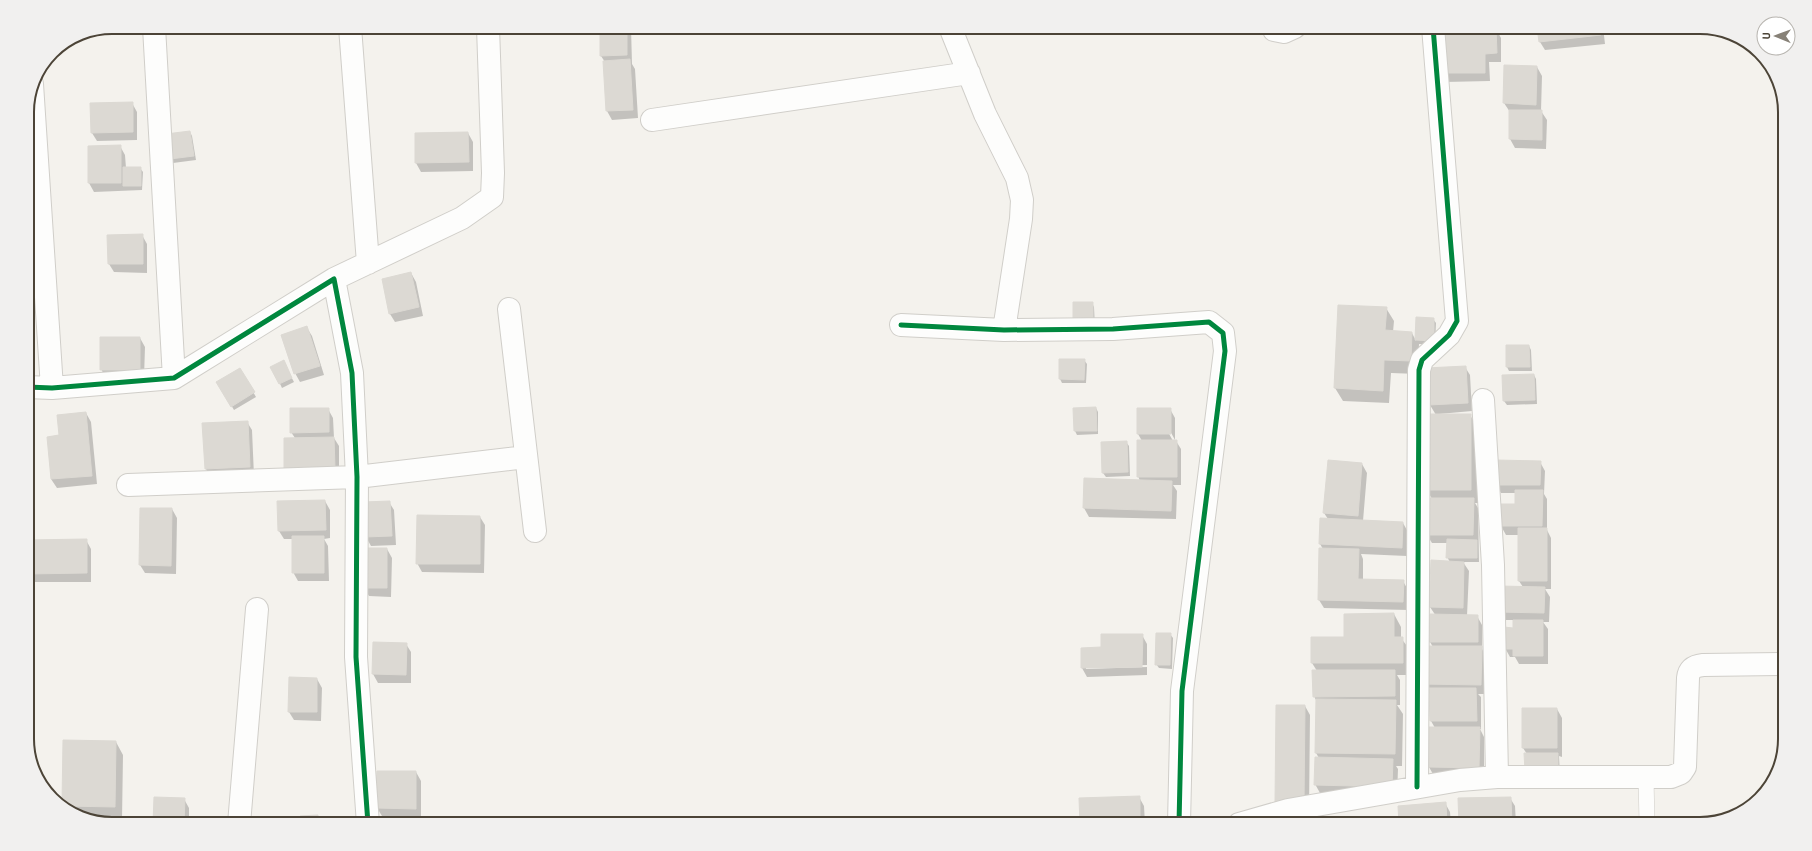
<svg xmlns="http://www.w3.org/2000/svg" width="1812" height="851" viewBox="0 0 1812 851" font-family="'Titillium Web',sans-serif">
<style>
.shadow{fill:#0003}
.building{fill:#dcd9d3;stroke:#dcd9d3}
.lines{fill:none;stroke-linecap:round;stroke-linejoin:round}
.service-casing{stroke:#d0cec9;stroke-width:16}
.minor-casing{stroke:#d0cec9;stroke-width:24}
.service{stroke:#fdfdfc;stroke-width:15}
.minor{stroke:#fdfdfc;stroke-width:22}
.cycleway-casing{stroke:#fff;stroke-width:8}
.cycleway{stroke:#00873e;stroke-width:5}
.rim{fill:none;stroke:#4c4437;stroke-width:2}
</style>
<rect width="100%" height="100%" fill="#f4f2ed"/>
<path class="shadow" d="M601,27h30l1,37 3,5 3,49 -26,2 -5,-9 -2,-49 -4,-6z
M1439,27h50v2h7l5,9v24h-12l1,19 -45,1z
M1538,27h65l2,17 -60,6 -5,-8z
M1505,66l32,1 5,9 -1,35 6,9 -1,29 -31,-1 -5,-9v-27l-6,-9z
M132,103l5,9v28l-40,1 -5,-8z
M190,132l2,4 4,24 -23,3 -2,-4z
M468,133l5,9v29l-52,1 -5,-9z
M120,146l5,9 1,13h14l3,4 -1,18 -48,2 -5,-9z
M142,235l5,9v29l-33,-1 -5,-8z
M411,273l5,9 7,34 -28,6 -5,-8z
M1092,303l2,4 1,20h-18z
M1386,308l8,13 -1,11 19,1 4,8 1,-23 16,1 3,4 -1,21h-16l-1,30 -27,-1 -2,30 -46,-2 -8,-13z
M307,328l5,8 12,39 -24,7 -5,-9z
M140,338l5,9 -1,31h-38l-5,-9z
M1529,346l2,4 1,21h-23l-2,-4z
M1084,360l3,4 -1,19h-24l-2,-4z
M285,365l9,17 -12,6 -10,-21z
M1465,367l5,8 2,36 -33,3v1h31l8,13v75h-3l3,5 1,54h-16l6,9 -2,45h10l5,9v24l4,7 -1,38h-7l3,3v32h-1l4,8v39h-50l-5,-9v-39h6l-4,-7 -1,-28h-4l7,-46 -3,-5 1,-26h5l-6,-9 20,-45 -3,-5 1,-14h-16l-5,-8 5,-36 -5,-9 9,-75 -6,-10 -3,-36z
M240,369l16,28 -22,13 -16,-27z
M1534,375l2,4 1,25 -30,1 -3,-4z
M1096,408l2,4v22l-21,1 -2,-4z
M328,409l5,9 1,20 5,8v30l-44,-38 -4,-6z
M1170,409l5,9v22l-6,-11 -2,1 6,11h3l5,8v36h-8l4,6 -1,28 -87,-2 -5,-9 56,-27 -2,-5 4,-35 -4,-7z
M86,413l5,9 6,62 -40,4 -6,-9 -3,-42 12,-1z
M247,422l5,8 2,46 -43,2 -5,-9 -3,-45z
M1126,442l3,4 1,30 -24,1 -3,-4 -1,-30z
M1540,462l5,9 -1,23 3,5v31l4,8v51h-6l5,8 -1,25h-6l5,7v35h-29l-4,-7h-5l-5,-9 9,-19v-9h-10l-5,-9 24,-24 -4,-6v-46h-13l-5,-9 15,-21v-12h-15l-5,-9z
M1362,464l5,9 -4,48 40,2 5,9 -1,24 -46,-2 2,5v21l40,1 5,9v20l-84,-2 -5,-8 4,-51 -3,-5 8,-25 -4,-6z
M325,501l5,9v28l-6,1 4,7 1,35h-31l-5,-9v-33h-9l-5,-8z
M389,502l5,8 2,35 -25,1 -5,-9z
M172,509l5,9 -1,56 -31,-1 -5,-8z
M480,517l5,8 -1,48 -62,-1 -5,-9z
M86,540l5,9v33h-62l-2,-3v-38z
M387,549l5,9 -1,39 -22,-1 -5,-8z
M1394,614l7,13v11l9,12v25h-13l3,5v25h-3l6,9 -1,52h-6l2,3 -1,27 -77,-3 -5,-9 4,-26 -3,-5 1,-51 -3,-6 3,-25 -5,-8 33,-25z
M1170,634l3,4 -1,31 -13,-1 -3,-4z
M1142,635l5,9v21l-61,2v2l61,-2v8l-60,2 -5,-9 20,-20z
M374,643l32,1 5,8v31h-33l-5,-9z
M317,679l5,9 -1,33 -27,-1 -5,-8z
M1305,706l5,9 -1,97h-28z
M1557,709l5,9v39l-3,-1 1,19 -33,-21 -4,-6z
M64,741l52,1 7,13 -1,65 -43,-3 -16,-13z
M416,772l5,9v36l-39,-1 -5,-8z
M1139,797l5,9 1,18h-64z
M1510,798l5,8 1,18h-56z
M184,799l5,9v16h-35z
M1445,803l5,9 1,12h-51z
M317,816l3,8h-19z"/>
<path class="building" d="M600,27h27v28l-27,1z
M1438,27l58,1 1,25 -12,1v19h-46z
M1537,27h63l1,8 -62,7z
M630,59l3,51 -27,1 -3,-50z
M1504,65l33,1 -1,39 -33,-2z
M133,102v30l-42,1 -1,-30z
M1509,110h33v30l-33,-1z
M190,131l4,25 -24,3 -4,-25z
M468,132l1,30 -54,1v-30z
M121,145v38h-33v-37z
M123,167h18v19h-18z
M143,234v30h-35l-1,-29z
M411,272l8,35 -30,7 -7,-35z
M1073,302h20v21l-20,1z
M1338,305l49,2 -2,23 27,2 -1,29 -27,-1 -1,31 -49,-3z
M1416,317l18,1v23l-19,-1z
M307,326l13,40 -26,8 -13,-39z
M100,337h40v33h-40z
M1506,345h23l1,22h-24z
M1059,359h26l-1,21 -25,-1z
M284,360l8,18 -13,6 -9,-17z
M1466,366l2,37 -39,2 -3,-37z
M240,368l15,24 -24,15 -15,-25z
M1534,374l1,26 -32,1 -1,-26z
M1096,407l1,24h-23l-1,-23z
M290,408h39v24l-39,1z
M1137,408h34v26h-34z
M86,412l6,64 -41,3 -4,-42 12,-2 -2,-20z
M1425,414h46v76h-45z
M248,421l2,46 -45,2 -3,-46z
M334,437l1,31 -51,1v-31z
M1137,440h40v37h-40z
M1127,441l1,31 -26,1 -1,-31z
M1328,460l34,3 -4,53 -35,-3z
M1496,460l45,1 -1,24h-45z
M1084,478l88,3 -1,30 -88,-3z
M1515,490h28l-1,36h-42v-22h15z
M1426,498h48l-1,37h-47z
M325,500l1,30 -48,1 -1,-30z
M390,501l2,35 -27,1 -1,-35z
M140,508h32l-1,58 -32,-1z
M417,515l63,1v48h-64z
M1320,518l83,4 -1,26 -83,-4z
M1518,528h29v53h-29z
M292,536h32v37h-32z
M87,539v34l-60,1v-34z
M1447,539l30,1v18h-31z
M364,548h23v40h-24z
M1319,548l40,1 -1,30 46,1 -1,22 -85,-2z
M1431,560l33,2 -1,46 -34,-1z
M1499,586l46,1 -1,26 -46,-1z
M1394,613v24h9v26h-92v-26h33v-23z
M1430,614l48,1v27h-49z
M1513,620h30v36h-30v-7h-9v-22l9,1z
M1156,633h15l-1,32h-15z
M1101,634h42l-1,33 -61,1v-20l20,-1z
M373,642l34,1 -1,32 -34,-1z
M1421,646h61l-1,39 -61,-1z
M1312,670h83v26l-82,1z
M289,677l28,1v34h-29z
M1429,688h47l1,33h-47z
M1316,699l80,1 -1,54 -80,-1z
M1276,705h29l-1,98h-29z
M1522,708h35v40h-35z
M1428,727h52l-1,41 -51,-1z
M63,740l53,1 -1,66 -49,-1 -4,-3z
M1524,753h34v18h-33z
M1315,757l78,2 -1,28 -78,-2z
M377,771h39v38l-40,-1z
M1140,796v28h-60l-1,-26z
M154,797l31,1 -1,26h-31z
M1511,797l1,27h-53l-1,-26z
M1446,802l1,22h-48l-1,-18z
M318,815v9h-18v-8z"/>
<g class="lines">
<defs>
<path id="service" d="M1646,777l1,47"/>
<path id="minor" d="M154,27l20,351
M350,27l18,236
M950,27l35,87 32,64 5,22 -1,19 -17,111
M1273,27l1,3 10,2 11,-5
M32,84l20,304
M652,120l317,-47
M334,279l128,-61 30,-21 1,-24 -5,-146
M509,309l26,222
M901,325l103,5 109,-1 96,-7 14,11 2,18 -43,340 -3,133
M27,387l25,1 122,-10 160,-99 18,94 5,104 -1,180 12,167
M1483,400l10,165 4,212
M128,485l229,-8 169,-20
M1417,787l2,-417 3,-10 27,-25 8,-14 -24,-294
M239,824l18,-215
M1239,824l49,-14 172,-30 37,-3h174l10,-4 4,-6 3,-89c1,-9 6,-12 15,-13l82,-1"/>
</defs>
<use href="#service" class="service-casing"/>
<use href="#minor" class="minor-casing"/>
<use href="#service" class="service"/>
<use href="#minor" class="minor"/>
<defs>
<path id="cycleway" d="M901,325l103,5 109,-1 96,-7 14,11 2,18 -43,340 -3,133
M27,387l25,1 122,-10 160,-99 18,94 5,104 -1,180 12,167
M1417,787l2,-417 3,-10 27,-25 8,-14 -24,-294"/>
</defs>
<use href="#cycleway" class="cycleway-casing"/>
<use href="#cycleway" class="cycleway"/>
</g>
<path d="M0 0H1812V851H0ZM112 34H1700A78 78 0 0 1 1778 112V739A78 78 0 0 1 1700 817H112A78 78 0 0 1 34 739V112A78 78 0 0 1 112 34Z" fill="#f1f0ef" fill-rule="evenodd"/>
<path class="rim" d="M112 34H1700A78 78 0 0 1 1778 112V739A78 78 0 0 1 1700 817H112A78 78 0 0 1 34 739V112A78 78 0 0 1 112 34Z"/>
<g transform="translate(1776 36) rotate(271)"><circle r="19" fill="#ffffff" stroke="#b7b4af"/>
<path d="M0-3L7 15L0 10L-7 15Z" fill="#878177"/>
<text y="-6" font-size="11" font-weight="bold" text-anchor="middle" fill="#4c4437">U</text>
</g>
</svg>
